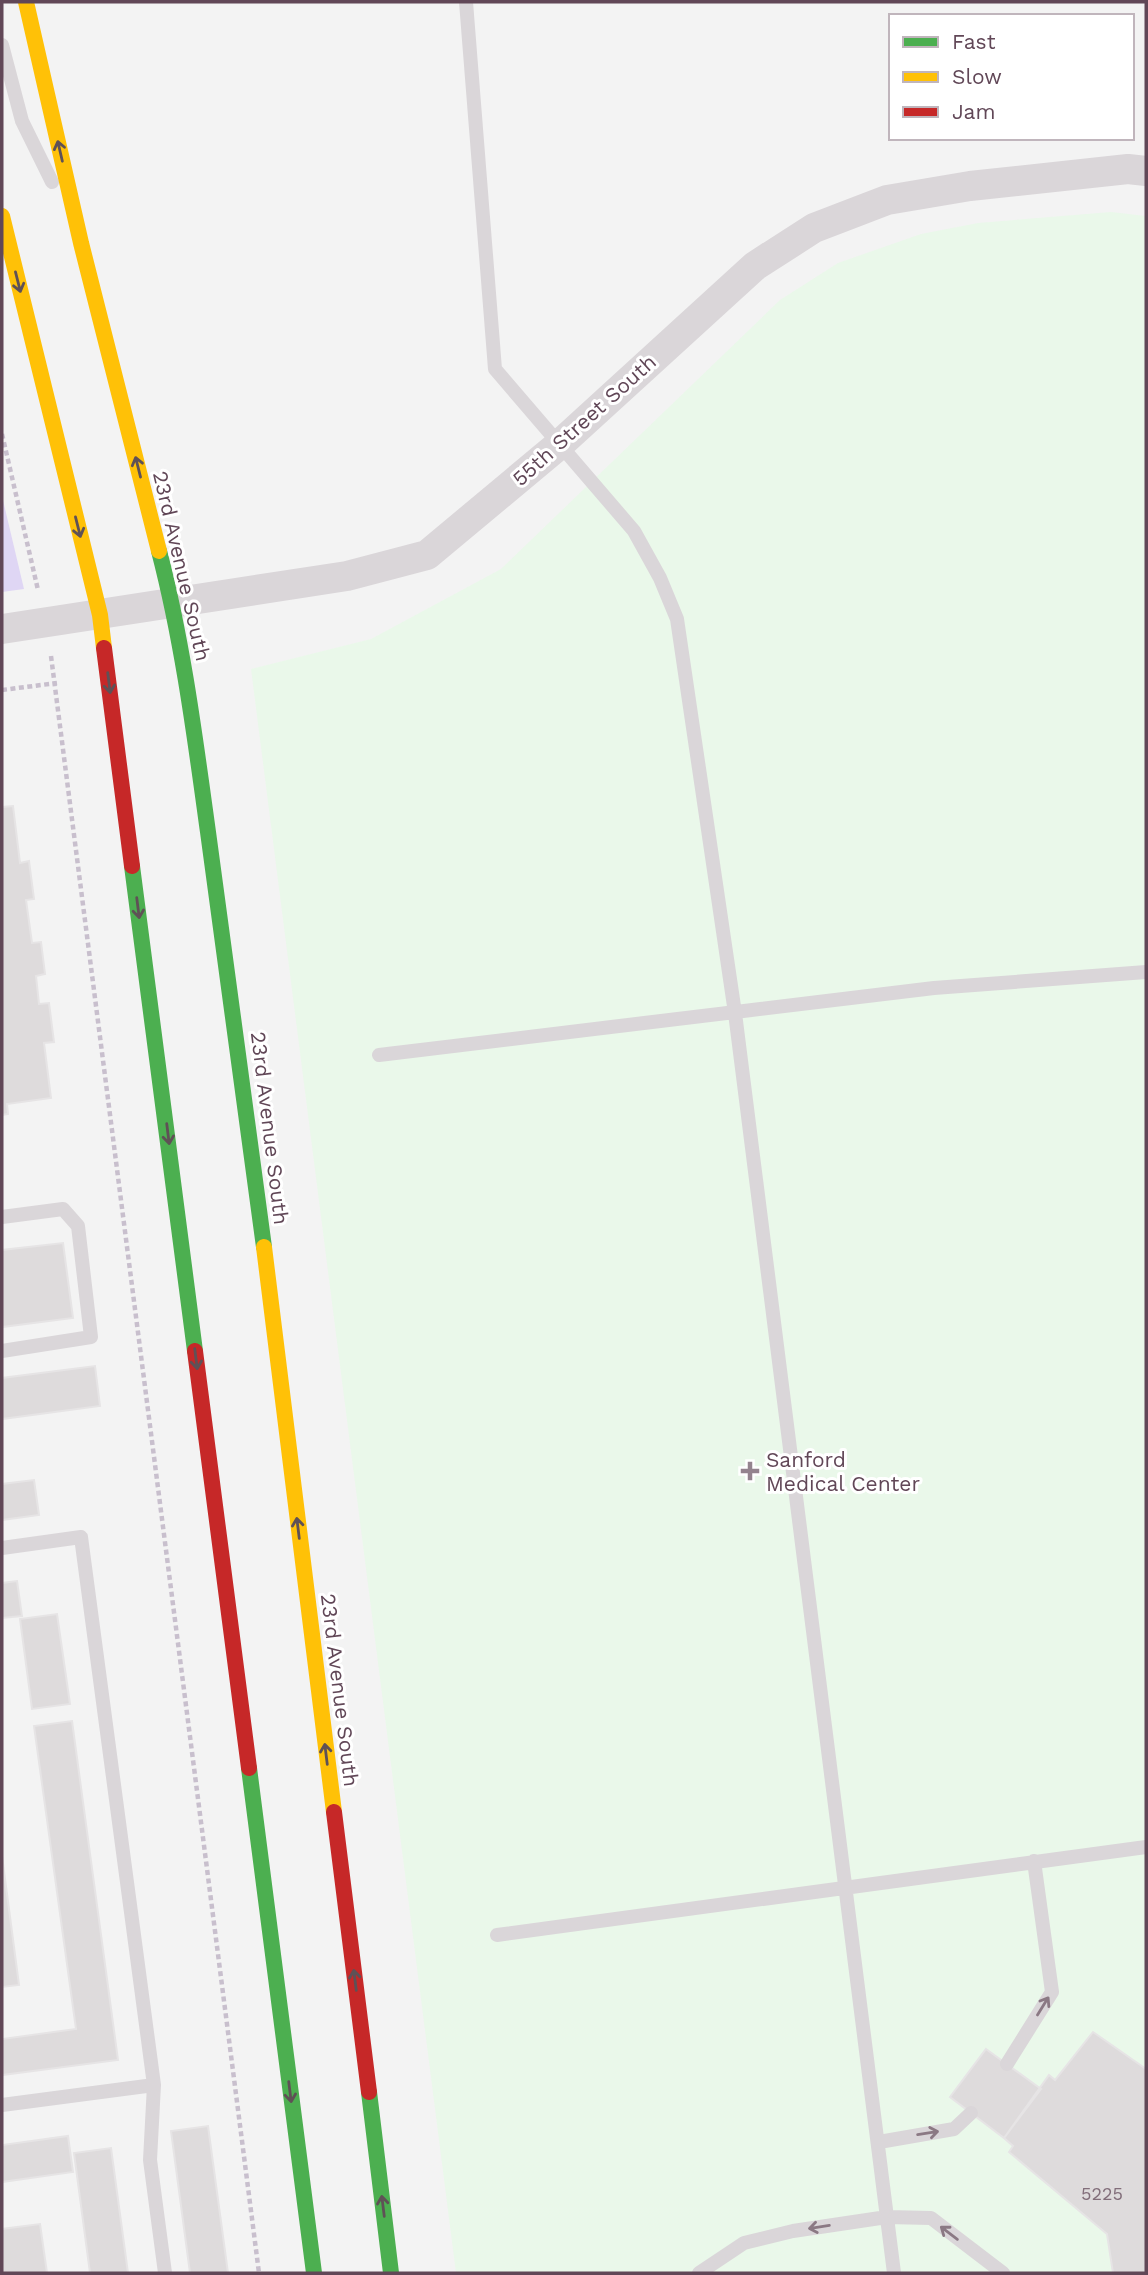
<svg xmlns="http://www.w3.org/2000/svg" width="1148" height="2275" viewBox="0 0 1148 2275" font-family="'Work Sans',sans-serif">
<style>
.medical{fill:#eaf8ea}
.green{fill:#dfd6f4}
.building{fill:#dedbdc;stroke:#e6e4e5;stroke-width:2}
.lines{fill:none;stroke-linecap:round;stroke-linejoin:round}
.path{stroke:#c8bfcd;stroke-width:4.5;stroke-dasharray:5 3.5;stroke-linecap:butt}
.lane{stroke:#dad6d9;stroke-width:14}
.street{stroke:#dad6d9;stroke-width:30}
.fast{stroke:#4caf50;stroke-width:16}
.slow{stroke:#ffc107;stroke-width:16}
.jam{stroke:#c62828;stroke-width:16}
.oneway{stroke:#5f5156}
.oneway2{stroke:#8b7984}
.poi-dot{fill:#94838e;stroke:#fff;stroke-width:2.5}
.labels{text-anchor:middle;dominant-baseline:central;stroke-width:6;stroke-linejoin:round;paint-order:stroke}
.number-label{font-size:18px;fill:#826e7a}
.street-label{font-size:21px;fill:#614757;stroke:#fff}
.poi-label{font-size:21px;fill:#614757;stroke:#fff;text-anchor:start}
</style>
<rect width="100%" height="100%" fill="#f3f3f3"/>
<path class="medical" d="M1111,212l35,4v2057h-690l-205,-1604 120,-30 130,-70 279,-269 58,-37 83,-29 57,-11z"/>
<path class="green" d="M2,496l22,93 -22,3z"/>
<path class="building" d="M13,806l7,57 9,-2 5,38 -8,1 6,43 9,-1 4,32 -9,2 3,28 10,-1 5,39 -10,1 7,55 -44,6 1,10 -6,1v-308z
M63,1243l10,75 -71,9v-77z
M95,1366l5,40 -98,13v-41z
M34,1480l5,35 -37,5v-36z
M17,1581l5,35 -20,2v-35z
M57,1614l13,90 -38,5 -12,-90z
M72,1721l46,339 -116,15v-36l74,-10 -42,-303z
M2,1856l17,129 -17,2z
M1093,2032l53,37v204h-33l-6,-39 -98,-82 4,-6 -9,-8 45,-63 6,5z
M986,2049l55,40 -37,49 -54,-41z
M208,2126l20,147h-38l-19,-142z
M68,2136l5,36 -71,10v-37z
M111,2148l17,125h-38l-16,-120z
M40,2224l7,49h-45v-44z"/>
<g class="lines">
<path class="path" d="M2,434l36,156
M51,656l208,1617
M2,690l55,-7"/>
<path class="lane" d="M466,2l29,367 139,162 26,47 17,41 58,394 159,1260
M2,45l20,76 30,61
M379,1055l555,-67 212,-16
M2,1217l61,-8 15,17 13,111 -89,14
M2,1548l79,-11 73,548 -4,75 15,113
M497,1935l649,-88
M1007,2064l45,-72 -18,-131
M2,2105l152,-20
M879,2142l75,-13 17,-16
M699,2273l45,-30 49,-12 94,-14 44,1 72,55"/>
<path class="street" d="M2,629l345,-53 80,-21 133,-111 195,-178 59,-38 73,-28 83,-14 158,-17 18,2"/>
<path class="fast" d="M159,551c24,92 36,187 49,281 20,139 38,277 56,415
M132,866l63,485
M249,1768l65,505
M369,2092l22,181"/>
<path class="slow" d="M26,2l55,241 78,308
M2,216l98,399 4,33
M264,1247l70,565"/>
<path class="jam" d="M104,648l28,218
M195,1351l54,417
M334,1812l35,280"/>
</g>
<defs><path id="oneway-shaft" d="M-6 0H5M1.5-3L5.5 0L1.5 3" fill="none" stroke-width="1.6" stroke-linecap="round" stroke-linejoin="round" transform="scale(1.75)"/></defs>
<g class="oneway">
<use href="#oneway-shaft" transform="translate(60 151) rotate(-103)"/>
<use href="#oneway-shaft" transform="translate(18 282) rotate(76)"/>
<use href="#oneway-shaft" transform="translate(138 467) rotate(-104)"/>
<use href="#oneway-shaft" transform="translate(78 527) rotate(76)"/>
<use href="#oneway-shaft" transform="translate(109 683) rotate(83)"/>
<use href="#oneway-shaft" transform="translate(138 908) rotate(83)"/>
<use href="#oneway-shaft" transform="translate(168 1134) rotate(83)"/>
<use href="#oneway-shaft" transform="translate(196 1359) rotate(83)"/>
<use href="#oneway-shaft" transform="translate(298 1528) rotate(-97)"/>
<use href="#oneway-shaft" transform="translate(326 1754) rotate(-97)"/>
<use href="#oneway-shaft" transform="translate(355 1980) rotate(-97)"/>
<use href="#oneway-shaft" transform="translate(290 2092) rotate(83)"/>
<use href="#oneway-shaft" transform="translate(383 2206) rotate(-97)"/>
</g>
<g class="oneway2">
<use href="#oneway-shaft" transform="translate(1043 2006) rotate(-58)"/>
<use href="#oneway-shaft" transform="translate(928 2133) rotate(-9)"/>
<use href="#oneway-shaft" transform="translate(819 2227) rotate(171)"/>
<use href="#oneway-shaft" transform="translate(949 2233) rotate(-143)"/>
</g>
<path class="poi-dot" d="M746.5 1460.5h7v7h7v7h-7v7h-7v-7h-7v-7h7z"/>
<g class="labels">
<g class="number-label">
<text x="1102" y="2193">5225</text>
</g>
<g class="street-label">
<text transform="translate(584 420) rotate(-42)">55th Street South</text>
<text transform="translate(182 566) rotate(77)">23rd Avenue South</text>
<text transform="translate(270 1128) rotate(83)">23rd Avenue South</text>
<text transform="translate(340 1690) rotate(83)">23rd Avenue South</text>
</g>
<g class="poi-label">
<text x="766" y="1459">Sanford<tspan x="766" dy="24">Medical Center</tspan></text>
</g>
</g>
<rect width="1148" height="2275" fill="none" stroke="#614757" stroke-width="7"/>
<rect x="889" y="14" width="245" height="126" fill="#ffffff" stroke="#c0b5bc" stroke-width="2"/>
<rect x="903" y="37" width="35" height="10" fill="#4caf50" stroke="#c0b5bc" stroke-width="2"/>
<text x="952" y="49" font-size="21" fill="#614757">Fast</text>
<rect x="903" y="72" width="35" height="10" fill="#ffc107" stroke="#c0b5bc" stroke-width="2"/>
<text x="952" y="84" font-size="21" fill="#614757">Slow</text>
<rect x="903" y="107" width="35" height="10" fill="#c62828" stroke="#c0b5bc" stroke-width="2"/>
<text x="952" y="119" font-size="21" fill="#614757">Jam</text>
</svg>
